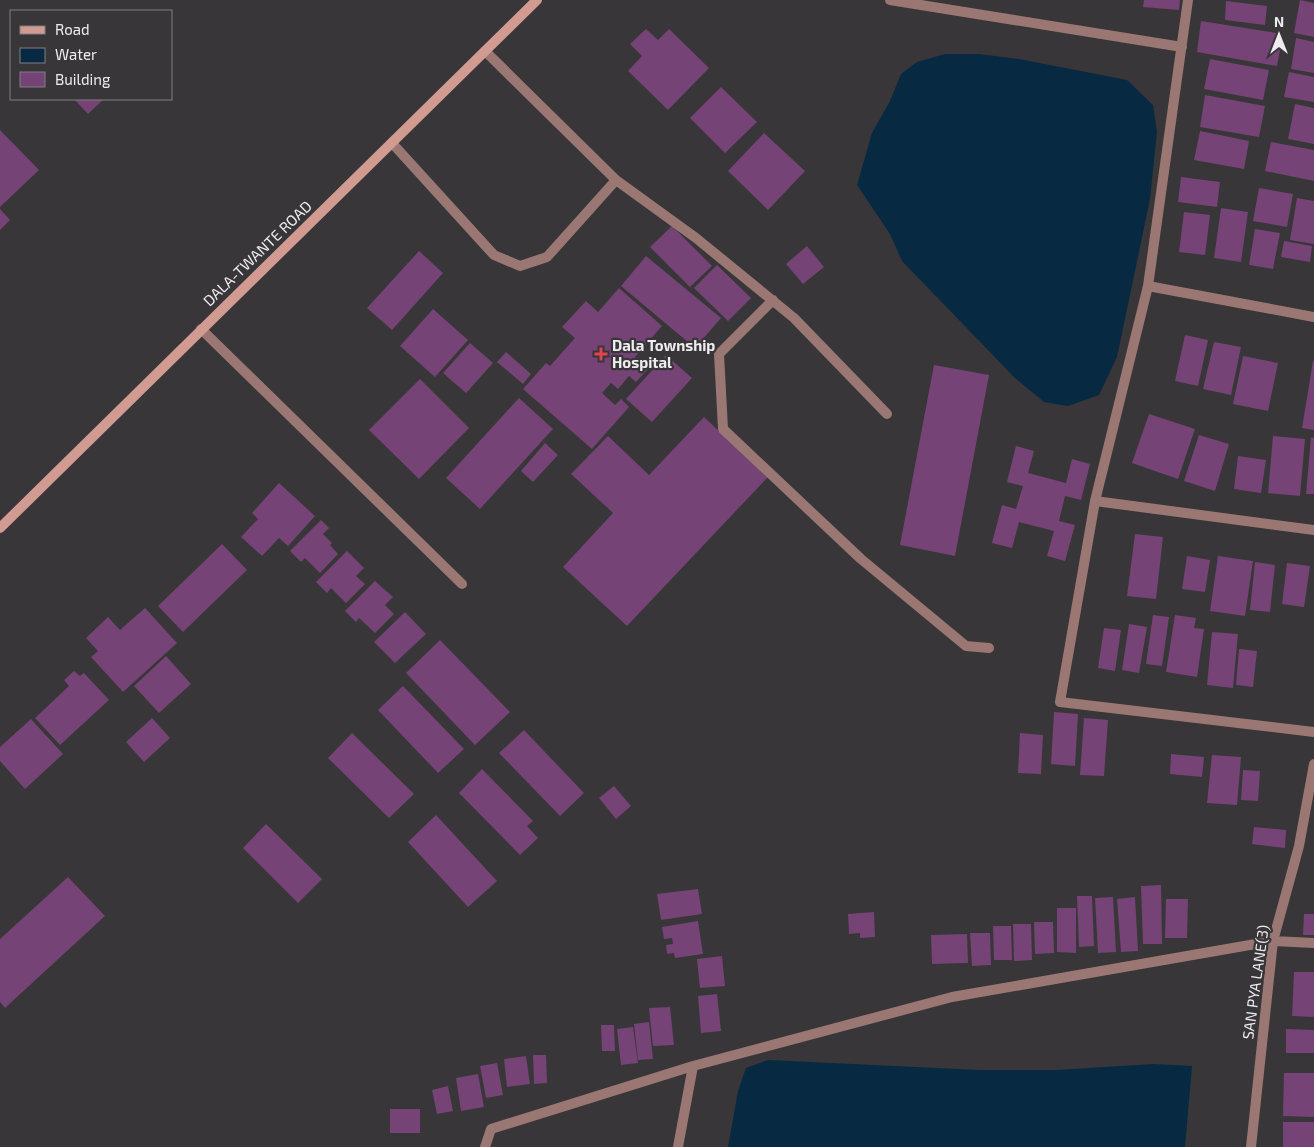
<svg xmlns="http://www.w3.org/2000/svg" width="1314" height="1147" viewBox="0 0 1314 1147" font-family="'Exo 2',sans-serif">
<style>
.water{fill:#072941}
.building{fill:#754375}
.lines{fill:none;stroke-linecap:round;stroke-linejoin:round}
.lane{stroke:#9a7772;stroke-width:10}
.street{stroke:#9a7772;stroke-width:10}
.secondary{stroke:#d19b92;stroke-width:10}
.health-dot{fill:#e0444e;stroke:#383638;stroke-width:2}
.labels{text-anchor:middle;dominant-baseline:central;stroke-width:4.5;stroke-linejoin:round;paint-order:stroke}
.street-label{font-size:15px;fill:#eeecee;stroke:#383638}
.poi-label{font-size:15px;font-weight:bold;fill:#eeecee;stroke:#383638;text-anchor:start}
</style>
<rect width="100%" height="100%" fill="#383638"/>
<path class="water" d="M945,54h34l40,5 108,21 26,25 4,27 -7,67 -33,158 -18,38 -31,11 -24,-4 -29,-24 -113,-117 -12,-27 -33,-49 15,-52 18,-32 11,-27 16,-12z
M768,1060l210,10h79l96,-6 39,2 -7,81h-457l10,-56 8,-23z"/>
<path class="building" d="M1144,0h36l-1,10 -36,-3z
M1300,0l14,3v34l-20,-4z
M1226,1l41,5 -2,19 -40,-5z
M1201,21l82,13 -6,32 -80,-14z
M646,29l12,11 11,-11 40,39 -41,42 -40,-39 14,-15 -12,-12z
M1296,38l18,4v31l-23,-4z
M1210,59l59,11 -6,30 -59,-11z
M1289,72l25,5v25l-30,-5z
M721,87l36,35 -32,31 -35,-35z
M1205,95l60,11 -6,31 -59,-10z
M74,99h30l-16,15z
M1295,104l19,4v36l-26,-5z
M0,130l39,40 -39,37z
M1200,131l49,10 -5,28 -50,-9z
M764,133l41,38 -37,39 -40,-39z
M1271,142l43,8v31l-49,-10z
M1181,177l39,5 -3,25 -39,-5z
M1259,188l34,6 -6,33 -34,-6z
M1297,198l17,3v43l-24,-4z
M1221,208l27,4 -7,50 -27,-4z
M0,209l10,11 -10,10z
M1184,212l26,3 -5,40 -26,-3z
M672,226l40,40 -22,21 -40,-40z
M1255,229l25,4 -7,36 -24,-4z
M1284,241l28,5 -2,16 -29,-5z
M807,246l17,21 -21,17 -17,-20z
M419,251l24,22 -51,57 -25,-22z
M646,256l75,62 -26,30 -74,-62z
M717,265l34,33 -23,23 -34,-33z
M619,288l43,38 -27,31 14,11 -13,14 -7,-6 -11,13 -7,-6 -9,10 13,12 6,-6 8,8 -37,42 -69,-60 23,-26 4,3 25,-28 -13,-11 24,-26 12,11z
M433,309l35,31 -33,37 -35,-31z
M1185,335l23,5 -10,46 -23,-5z
M1214,342l27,5 -10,48 -28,-6z
M470,343l23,20 -27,30 -23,-20z
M506,352l25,22 -8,10 -26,-22z
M666,355l26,23 -40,44 -26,-23z
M1243,356l35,7 -10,48 -35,-7z
M1313,361h1v69l-12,-2z
M934,365l55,10 -34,181 -55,-11z
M420,379l49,49 -50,51 -50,-49z
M519,398l34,31 -73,80 -34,-31z
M1149,414l46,15 -17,50 -46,-16z
M704,417l64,60 -141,149 -64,-59 50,-54 -42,-39 37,-38 41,39z
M1199,435l30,9 -14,47 -31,-10z
M1273,436l32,3 -5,57 -32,-3z
M1311,437l3,1v56h-8z
M545,443l13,12 -25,27 -12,-11z
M1016,446l18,5 -6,22 38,10 6,-24 18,5 -9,36 -16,-4 -6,25 16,4 -10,36 -18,-5 7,-25 -35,-9 -7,26 -20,-5 10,-38 14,4 7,-23 -16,-4z
M1238,456l28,4 -5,33 -27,-4z
M279,483l36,33 -27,30 -9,-8 -17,18 -21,-19 17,-18 -6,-6z
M321,520l8,8 -6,6 9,9 -2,2 8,9 -18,19 -15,-15 -4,4 -11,-11z
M1135,534l28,3 -7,62 -29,-3z
M222,544l25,26 -64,62 -25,-26z
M347,551l17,17 -8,8 9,8 -19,19 -15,-15 -4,5 -11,-11z
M1187,556l23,4 -5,32 -23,-3z
M1218,556l35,5 -8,55 -35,-5z
M1255,562l20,3 -5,47 -20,-2z
M1287,563l23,3 -6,41 -22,-3z
M375,581l18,16 -8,8 9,9 -19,19 -16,-15 -3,4 -11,-11z
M145,608l32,35 -54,49 -32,-35 7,-6 -12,-13 22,-21 12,13z
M405,612l21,22 -31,29 -21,-21z
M1153,615l16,2 -7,49 -16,-2z
M1175,615l21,3 -2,10 10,1 -7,48 -31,-5z
M1129,624l18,3 -8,46 -17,-3z
M1104,628l17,2 -6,41 -17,-3z
M1212,632l26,2 -5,54 -26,-3z
M440,640l70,72 -35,33 -69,-72z
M1239,649l18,2 -4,36 -17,-2z
M166,656l25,28 -32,29 -25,-27z
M74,671l6,5 4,-3 25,27 -49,45 -25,-27 34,-32 -5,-6z
M403,686l61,63 -26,24 -60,-63z
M1054,712l24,2 -3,52 -24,-2z
M152,718l18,20 -26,24 -18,-20z
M1084,718l24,2 -4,56 -24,-1z
M31,719l32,35 -38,35 -25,-28v-14z
M524,730l60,63 -24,23 -61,-63z
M352,733l62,61 -25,24 -61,-60z
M1020,733l23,2 -2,39 -23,-1z
M1171,754l33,3 -2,20 -32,-3z
M1212,755l29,2 -4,48 -30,-2z
M482,769l51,52 -6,5 11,12 -18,17 -61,-62z
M1243,770l17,1 -2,30 -17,-1z
M614,786l17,20 -15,13 -17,-21z
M436,815l61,66 -29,26 -60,-65z
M266,824l56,55 -24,24 -55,-55z
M1254,827l32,3 -1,18 -33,-4z
M68,877l37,39 -100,92 -5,-6v-63z
M1161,885l1,59h-19l-2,-58z
M698,889l4,25 -41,6 -4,-26z
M1077,896h15l2,50 -15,1z
M1113,897l3,55 -18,1 -3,-55z
M1135,897l3,54 -17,1 -4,-53z
M1166,899h22l-1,39h-22z
M1057,908h19v45l-19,-1z
M874,912l1,25 -15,1v-5l-11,1 -1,-20z
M1304,914h10v21h-11z
M698,921l5,33 -28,4 -1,-5 -7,1 -1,-9 7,-1 -1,-6 -8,1 -2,-12z
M1034,922h19l1,31 -19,1z
M1013,924h18l1,36 -18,1z
M993,926h18l1,34h-18z
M970,933h20l1,32 -19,1z
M967,934l1,29 -36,1 -1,-29z
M722,956l3,30 -25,2 -3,-29z
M1294,972h20v45l-22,-1z
M717,994l4,37 -20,2 -3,-37z
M670,1007l4,38 -21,1 -4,-38z
M649,1022l4,37 -15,1 -4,-36z
M601,1025h13l1,26h-13z
M633,1027l5,36 -17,2 -4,-36z
M1286,1029l28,1v23h-28z
M533,1055h13l1,28 -13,1z
M526,1056l4,28 -23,3 -3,-28z
M497,1063l6,32 -17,3 -6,-32z
M1284,1073h30v44l-31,-1z
M478,1074l6,33 -23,4 -5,-33z
M448,1086l5,25 -16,3 -5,-24z
M390,1109h30v24h-30z
M1283,1122h31v25h-31z"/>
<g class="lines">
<path class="lane" d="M485,51l131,129 80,58 98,80 93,96
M392,143l102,112 26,11 27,-9 69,-77
M773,300l-54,54 4,75 138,130 105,87 23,2
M201,329l261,255"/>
<path class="street" d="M890,0l292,47
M1188,0l-40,286 -53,215 -35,201 254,30
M1148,286l166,31
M1095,501l219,29
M485,1147l6,-18 202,-63 259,-69 321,-56 41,2
M678,1147l15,-81
M1251,1147l22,-206 26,-95 15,-82"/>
<path class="secondary" d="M0,528l537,-528"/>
</g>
<path class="health-dot" d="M598.5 346.5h5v5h5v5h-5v5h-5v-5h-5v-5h5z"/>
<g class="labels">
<g class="street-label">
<text transform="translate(257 253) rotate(-44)">DALA-TWANTE ROAD</text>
<text transform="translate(1255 982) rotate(-82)">SAN PYA LANE(3)</text>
</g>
<g class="poi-label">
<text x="612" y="345">Dala Township<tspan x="612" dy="17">Hospital</tspan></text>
</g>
</g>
<rect x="10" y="10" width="162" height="90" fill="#383638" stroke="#817f81"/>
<rect x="20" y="26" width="25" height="8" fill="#d19b92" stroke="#817f81"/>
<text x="55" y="35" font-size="15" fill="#eeecee">Road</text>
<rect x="20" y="48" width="25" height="15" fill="#072941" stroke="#817f81"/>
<text x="55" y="60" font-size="15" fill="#eeecee">Water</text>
<rect x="20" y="72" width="25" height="15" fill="#754375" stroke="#817f81"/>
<text x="55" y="85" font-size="15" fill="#eeecee">Building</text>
<g transform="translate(1279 35)" stroke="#383638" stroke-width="4" paint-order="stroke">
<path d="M0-4L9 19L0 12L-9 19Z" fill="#eeecee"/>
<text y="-8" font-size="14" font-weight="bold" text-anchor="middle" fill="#eeecee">N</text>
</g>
</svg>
